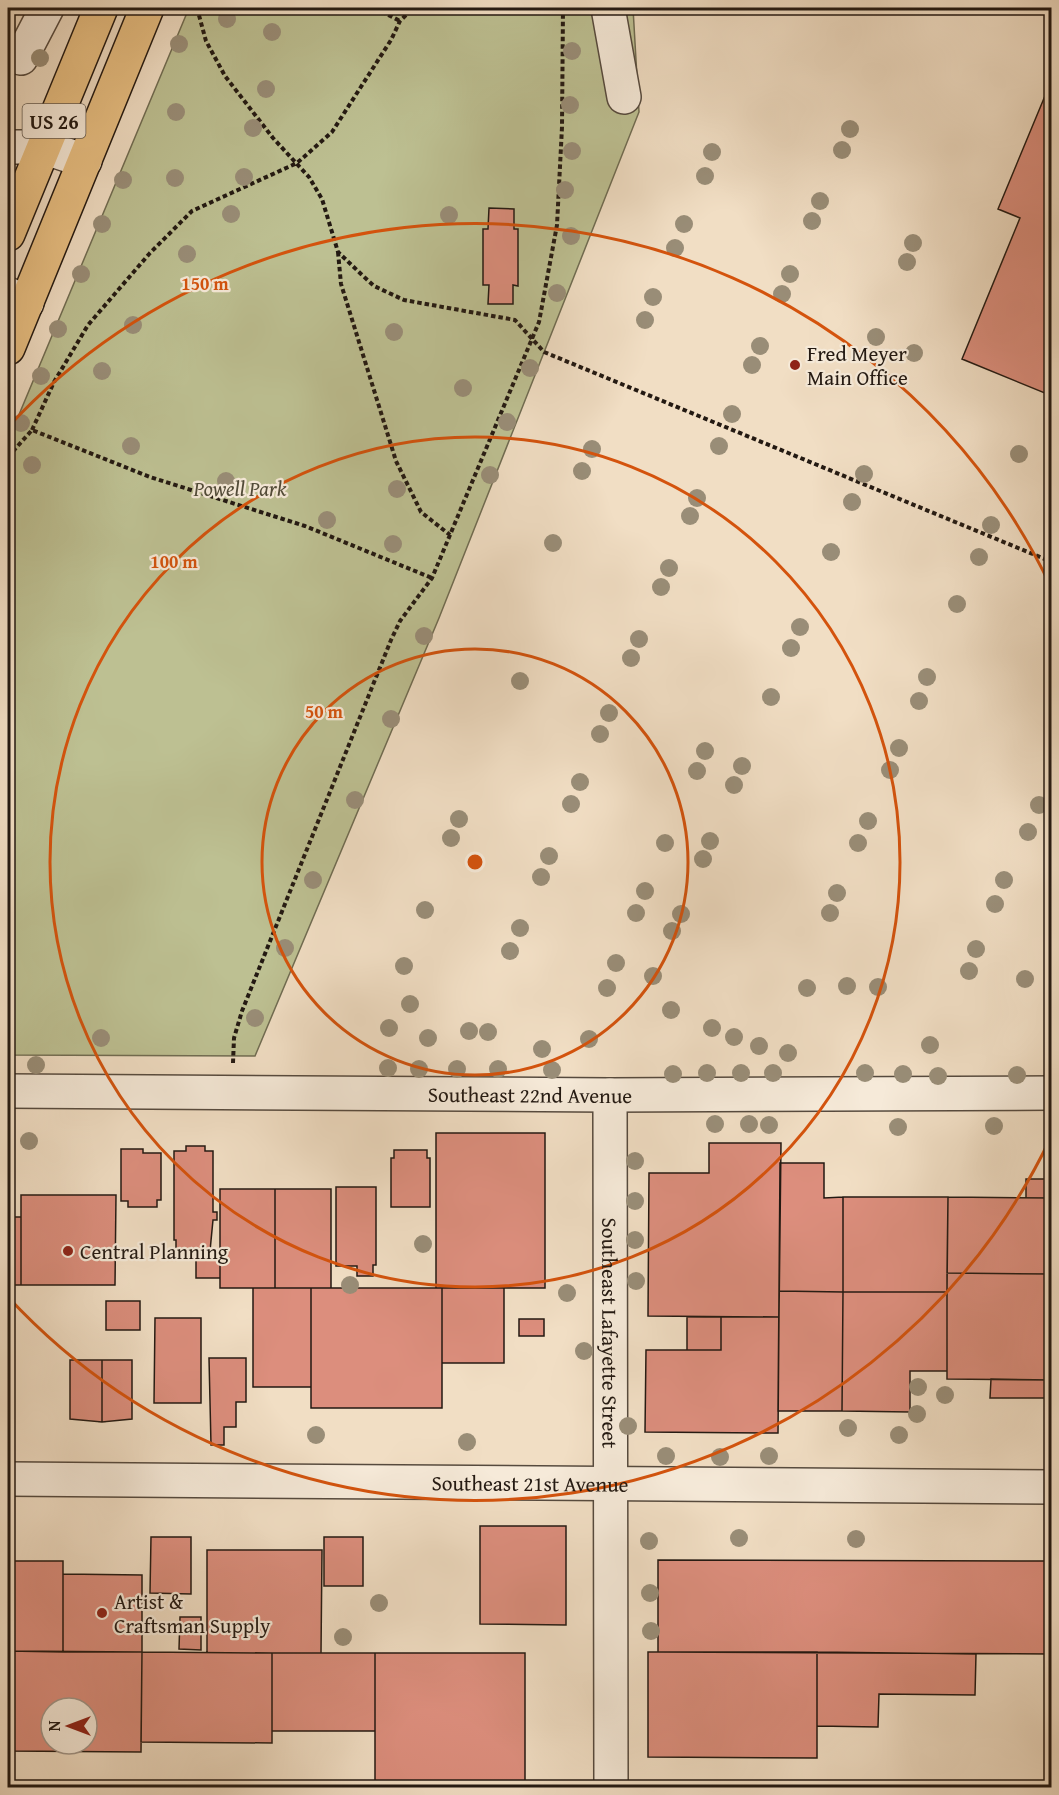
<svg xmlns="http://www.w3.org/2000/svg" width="1059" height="1795" viewBox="0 0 1059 1795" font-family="'Gentium Book Plus',serif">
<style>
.green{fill:#bdc092;stroke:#706c52;stroke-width:1.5}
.building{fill:#dc8e7d;stroke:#231912;stroke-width:1.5;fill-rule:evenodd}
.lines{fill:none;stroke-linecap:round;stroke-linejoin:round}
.minor-casing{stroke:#564a3e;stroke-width:36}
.major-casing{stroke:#231912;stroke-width:36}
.path{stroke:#231912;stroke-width:4;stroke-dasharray:4.5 3;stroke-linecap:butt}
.minor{stroke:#f6ead9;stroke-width:33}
.major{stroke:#e8bf82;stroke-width:33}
.rail{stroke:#231912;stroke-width:4.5;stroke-dasharray:10 10;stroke-linecap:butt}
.tree{fill:#998d77}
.ring{fill:none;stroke:#d4530d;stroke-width:3}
.poi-dot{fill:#8f2418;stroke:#f6ead9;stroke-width:2}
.labels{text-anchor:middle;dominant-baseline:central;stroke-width:4.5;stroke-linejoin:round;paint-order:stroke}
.shield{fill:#f6ead9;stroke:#62584e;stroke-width:1.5}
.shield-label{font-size:20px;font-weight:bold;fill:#231912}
.poi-label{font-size:21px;fill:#231912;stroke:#f6ead9;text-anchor:start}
.park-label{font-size:21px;font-style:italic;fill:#514b38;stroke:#f6ead9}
.street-label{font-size:21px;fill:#231912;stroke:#f6ead9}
.centre{fill:#d4530d;stroke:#f6ead9;stroke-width:3}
.ring-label{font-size:18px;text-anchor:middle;font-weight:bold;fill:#d4530d;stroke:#f6ead9;stroke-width:4.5;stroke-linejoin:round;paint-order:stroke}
</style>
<rect width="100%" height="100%" fill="#f1dec4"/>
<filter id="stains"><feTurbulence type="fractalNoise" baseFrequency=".00333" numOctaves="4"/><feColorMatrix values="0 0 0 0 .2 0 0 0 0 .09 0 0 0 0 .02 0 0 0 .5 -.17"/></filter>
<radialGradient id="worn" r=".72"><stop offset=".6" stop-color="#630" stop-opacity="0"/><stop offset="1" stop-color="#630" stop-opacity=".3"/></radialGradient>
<path class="green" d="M189,8h444l6,104 -200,506 -184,438 -247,-1v-614z"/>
<path class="building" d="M8,8h22v6h-22z
M1052,79v317l-90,-37 58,-141 -22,-9z
M489,208l25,1v20h4v57l-5,-1v19h-25l1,-19h-6v-56h5z
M436,1133h109v155h-109z
M709,1143h72l-2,174 -131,-1 1,-143h60z
M186,1146h19v5h8v61h4v8h-4l-3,31h10v27h-24v-25l-20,-4v-9h-2v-89h12z
M121,1149h22v4h18v47h-4v7h-29v-6h-7z
M394,1150h33v8h3v49h-39v-49h3z
M8,1151h5v52h-5z
M780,1163h44v35l19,-1v95l-64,-1z
M1026,1179h26v19h-26z
M336,1187h40v78h-3v11h-16v-10h-21z
M220,1189h55v99h-55z
M275,1189h56v99h-56z
M21,1195h95l-1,90h-94z
M843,1197h105l-1,95h-104z
M948,1197l104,1 -1,76 -104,-1z
M8,1217h13v68h-13z
M947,1273l104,1v106l-104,-1z
M1051,1278h1v141h-1z
M253,1288h58v99h-58z
M311,1288h131v120h-131z
M442,1288h62v75h-62z
M779,1291l64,1 -1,119h-64z
M843,1292h104v79h-37v41l-68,-1z
M106,1301h34v29h-34z
M687,1317h34v33h-34z
M721,1317h58l-1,116 -133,-1 1,-82h75z
M155,1318h46v85h-47z
M519,1319h25v17h-25z
M209,1358h37v44h-10v25h-12v18h-13z
M70,1360h32v62l-32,-3z
M102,1360h30v59l-30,3z
M991,1379l60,1v18h-61z
M480,1526h86v99l-86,-1z
M151,1537h40v57l-41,-1z
M324,1537h39v49h-39z
M207,1550h115l-1,103h-114z
M658,1560l391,1 1,93 -392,-2z
M8,1561h55v91l-55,-1z
M63,1574l79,1v77h-79z
M1050,1578h2v132h-3z
M180,1617h21v33l-22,-1z
M8,1651l134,1 -1,100 -133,-1zM51,1708h36v36h-36z
M142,1652l130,1v90l-131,-1z
M648,1652h169v106l-169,-1z
M817,1652l159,2 -1,41 -96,-1 -1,33 -61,-1z
M272,1653h103v78h-103z
M375,1653h150v130h-150z"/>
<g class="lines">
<defs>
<g id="minor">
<path d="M608,8l16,89"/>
<path d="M21,58l26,-50"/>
<path d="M8,147h35l42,14"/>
<path d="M8,294l19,9"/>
<path id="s1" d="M8,1091l602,4 442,-2"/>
<path id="s2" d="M610,1095l1,693"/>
<path id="s3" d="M8,1479l1044,8"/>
</g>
<path id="major" d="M8,234l93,-226
M8,348l139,-340"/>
</defs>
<use href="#minor" class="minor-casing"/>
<use href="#major" class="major-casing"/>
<path class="path" d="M197,8l9,33 19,35 48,62 36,39 13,22 16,53 23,22 13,12 30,14 111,20 29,32 508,210
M375,8l25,13
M338,252l3,32 55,177 25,51 29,23
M32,430l22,-48 34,-57 62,-72 42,-42 105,-48 35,-31 59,-92 9,-19 13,-13
M8,457l24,-27 118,47 155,49 127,52
M233,1063l1,-25 8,-27 149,-371 9,-19 32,-43 107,-256 18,-97 5,-98 1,-119"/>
<use href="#minor" class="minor"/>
<use href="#major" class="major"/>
<path class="rail" d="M1045,1788l7,-4"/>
</g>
<g class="tree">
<circle cx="227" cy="19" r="9"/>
<circle cx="272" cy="32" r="9"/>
<circle cx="179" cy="44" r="9"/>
<circle cx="572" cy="51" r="9"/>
<circle cx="40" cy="58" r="9"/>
<circle cx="266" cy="89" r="9"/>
<circle cx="570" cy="105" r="9"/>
<circle cx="176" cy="112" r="9"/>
<circle cx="253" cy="128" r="9"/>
<circle cx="850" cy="129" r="9"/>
<circle cx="842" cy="150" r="9"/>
<circle cx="572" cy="151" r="9"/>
<circle cx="712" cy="152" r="9"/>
<circle cx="705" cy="176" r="9"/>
<circle cx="244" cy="177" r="9"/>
<circle cx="175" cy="178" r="9"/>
<circle cx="123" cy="180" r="9"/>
<circle cx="565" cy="190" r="9"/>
<circle cx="820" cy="201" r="9"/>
<circle cx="231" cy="214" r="9"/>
<circle cx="449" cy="215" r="9"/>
<circle cx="812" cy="221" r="9"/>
<circle cx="102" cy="224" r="9"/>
<circle cx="684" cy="224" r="9"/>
<circle cx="571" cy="236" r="9"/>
<circle cx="913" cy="243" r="9"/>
<circle cx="675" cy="248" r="9"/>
<circle cx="187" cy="254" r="9"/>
<circle cx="907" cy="262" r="9"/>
<circle cx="81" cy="274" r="9"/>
<circle cx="790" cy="274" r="9"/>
<circle cx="557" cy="293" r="9"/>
<circle cx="782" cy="294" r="9"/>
<circle cx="653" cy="297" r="9"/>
<circle cx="645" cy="320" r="9"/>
<circle cx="133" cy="325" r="9"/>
<circle cx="58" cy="329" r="9"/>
<circle cx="394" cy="332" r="9"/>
<circle cx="876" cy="337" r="9"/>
<circle cx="760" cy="346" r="9"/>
<circle cx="914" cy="353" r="9"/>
<circle cx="752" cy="365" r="9"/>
<circle cx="530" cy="368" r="9"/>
<circle cx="102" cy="371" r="9"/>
<circle cx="41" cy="376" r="9"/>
<circle cx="463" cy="388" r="9"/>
<circle cx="732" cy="414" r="9"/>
<circle cx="507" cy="422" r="9"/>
<circle cx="21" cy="423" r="9"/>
<circle cx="131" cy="446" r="9"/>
<circle cx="719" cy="446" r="9"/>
<circle cx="592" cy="449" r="9"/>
<circle cx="1019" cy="454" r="9"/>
<circle cx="32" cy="465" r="9"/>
<circle cx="582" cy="471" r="9"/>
<circle cx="864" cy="474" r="9"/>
<circle cx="490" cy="475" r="9"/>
<circle cx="226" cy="481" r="9"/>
<circle cx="397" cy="489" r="9"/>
<circle cx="697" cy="498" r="9"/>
<circle cx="852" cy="502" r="9"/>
<circle cx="690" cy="516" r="9"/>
<circle cx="327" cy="520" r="9"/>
<circle cx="991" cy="525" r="9"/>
<circle cx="553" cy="543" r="9"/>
<circle cx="393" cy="544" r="9"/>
<circle cx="831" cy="552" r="9"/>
<circle cx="979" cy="557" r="9"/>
<circle cx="669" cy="568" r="9"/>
<circle cx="661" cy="587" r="9"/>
<circle cx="957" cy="604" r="9"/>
<circle cx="800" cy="627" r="9"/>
<circle cx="424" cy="636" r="9"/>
<circle cx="639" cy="639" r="9"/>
<circle cx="791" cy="648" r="9"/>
<circle cx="631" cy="658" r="9"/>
<circle cx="927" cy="677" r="9"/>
<circle cx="520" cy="681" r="9"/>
<circle cx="771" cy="697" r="9"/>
<circle cx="919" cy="701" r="9"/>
<circle cx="609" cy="713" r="9"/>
<circle cx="391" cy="719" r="9"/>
<circle cx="600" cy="734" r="9"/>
<circle cx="899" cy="748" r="9"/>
<circle cx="705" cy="751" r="9"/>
<circle cx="742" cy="766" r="9"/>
<circle cx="890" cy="770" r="9"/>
<circle cx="697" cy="771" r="9"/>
<circle cx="580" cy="782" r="9"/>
<circle cx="734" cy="785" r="9"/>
<circle cx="355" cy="800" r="9"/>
<circle cx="571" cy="804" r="9"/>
<circle cx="1039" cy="805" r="9"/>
<circle cx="459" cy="819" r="9"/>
<circle cx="868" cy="821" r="9"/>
<circle cx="1028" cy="832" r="9"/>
<circle cx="451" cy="838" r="9"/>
<circle cx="710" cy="841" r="9"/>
<circle cx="665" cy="843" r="9"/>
<circle cx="858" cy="843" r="9"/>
<circle cx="549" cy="856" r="9"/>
<circle cx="703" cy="859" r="9"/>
<circle cx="541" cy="877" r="9"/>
<circle cx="313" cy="880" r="9"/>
<circle cx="1004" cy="880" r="9"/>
<circle cx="645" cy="891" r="9"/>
<circle cx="837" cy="893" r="9"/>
<circle cx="995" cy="904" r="9"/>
<circle cx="425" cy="910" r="9"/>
<circle cx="636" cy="913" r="9"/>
<circle cx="830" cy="913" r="9"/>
<circle cx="681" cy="914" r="9"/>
<circle cx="520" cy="928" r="9"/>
<circle cx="672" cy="931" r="9"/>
<circle cx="285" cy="948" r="9"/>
<circle cx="976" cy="949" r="9"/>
<circle cx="510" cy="951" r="9"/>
<circle cx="616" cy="963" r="9"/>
<circle cx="404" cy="966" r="9"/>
<circle cx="969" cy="971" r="9"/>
<circle cx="653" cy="976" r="9"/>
<circle cx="1025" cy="979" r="9"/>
<circle cx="847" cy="986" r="9"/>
<circle cx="878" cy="987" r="9"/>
<circle cx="607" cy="988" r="9"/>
<circle cx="807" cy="988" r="9"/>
<circle cx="410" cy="1004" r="9"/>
<circle cx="671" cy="1010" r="9"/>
<circle cx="255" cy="1018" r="9"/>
<circle cx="389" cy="1028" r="9"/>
<circle cx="712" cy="1028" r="9"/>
<circle cx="469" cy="1031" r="9"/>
<circle cx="488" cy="1032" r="9"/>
<circle cx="734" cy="1037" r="9"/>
<circle cx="101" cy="1038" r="9"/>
<circle cx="428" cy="1038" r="9"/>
<circle cx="589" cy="1039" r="9"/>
<circle cx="930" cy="1045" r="9"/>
<circle cx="759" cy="1046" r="9"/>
<circle cx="542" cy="1049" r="9"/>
<circle cx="788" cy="1053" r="9"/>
<circle cx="36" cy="1065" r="9"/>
<circle cx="388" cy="1068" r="9"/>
<circle cx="419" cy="1069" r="9"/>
<circle cx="457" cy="1069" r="9"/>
<circle cx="498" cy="1069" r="9"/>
<circle cx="552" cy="1070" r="9"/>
<circle cx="707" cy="1073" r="9"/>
<circle cx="741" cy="1073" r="9"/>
<circle cx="773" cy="1073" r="9"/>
<circle cx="865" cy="1073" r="9"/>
<circle cx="673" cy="1074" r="9"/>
<circle cx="903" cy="1074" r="9"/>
<circle cx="1017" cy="1075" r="9"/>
<circle cx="938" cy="1076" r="9"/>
<circle cx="715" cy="1124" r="9"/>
<circle cx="749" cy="1124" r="9"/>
<circle cx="769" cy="1125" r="9"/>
<circle cx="994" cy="1126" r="9"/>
<circle cx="898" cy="1127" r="9"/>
<circle cx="29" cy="1141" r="9"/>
<circle cx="635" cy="1161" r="9"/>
<circle cx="635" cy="1201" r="9"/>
<circle cx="635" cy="1240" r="9"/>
<circle cx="423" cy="1244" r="9"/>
<circle cx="636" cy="1281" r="9"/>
<circle cx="350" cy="1285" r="9"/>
<circle cx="567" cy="1293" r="9"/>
<circle cx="584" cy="1351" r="9"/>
<circle cx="918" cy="1387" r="9"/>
<circle cx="945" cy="1395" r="9"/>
<circle cx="917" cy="1414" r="9"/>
<circle cx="628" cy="1426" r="9"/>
<circle cx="848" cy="1428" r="9"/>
<circle cx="316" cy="1435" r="9"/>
<circle cx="899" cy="1435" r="9"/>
<circle cx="467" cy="1442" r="9"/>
<circle cx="666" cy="1456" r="9"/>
<circle cx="769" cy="1456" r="9"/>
<circle cx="720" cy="1457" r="9"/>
<circle cx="739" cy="1538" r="9"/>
<circle cx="856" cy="1539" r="9"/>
<circle cx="649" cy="1541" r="9"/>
<circle cx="650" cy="1593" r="9"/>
<circle cx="379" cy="1603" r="9"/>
<circle cx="651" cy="1631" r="9"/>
<circle cx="343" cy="1637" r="9"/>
</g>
<g class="ring">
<circle cx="475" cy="862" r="213"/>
<circle cx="475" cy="862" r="425"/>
<path d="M1051 1137A638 638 0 0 1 8 1297M8 427A638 638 0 0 1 1051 587"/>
</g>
<g class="poi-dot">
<circle cx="795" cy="365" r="6"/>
<circle cx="68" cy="1251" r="6"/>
<circle cx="102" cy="1613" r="6"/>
</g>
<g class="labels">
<rect class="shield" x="22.5" y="104" width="63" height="34" rx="4.5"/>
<g class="shield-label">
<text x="54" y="121">US 26</text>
</g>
<g class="poi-label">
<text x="807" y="353">Fred Meyer<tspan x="807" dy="24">Main Office</tspan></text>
<text x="80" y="1251">Central Planning</text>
<text x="114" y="1601">Artist &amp;<tspan x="114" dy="24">Craftsman Supply</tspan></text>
</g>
<g class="park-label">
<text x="240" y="488">Powell Park</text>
</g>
<g class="street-label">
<text stroke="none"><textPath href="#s1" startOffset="522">Southeast 22nd Avenue</textPath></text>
<text stroke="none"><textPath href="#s2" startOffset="238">Southeast Lafayette Street</textPath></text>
<text stroke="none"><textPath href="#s3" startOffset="522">Southeast 21st Avenue</textPath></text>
</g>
</g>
<circle cx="475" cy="862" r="9" class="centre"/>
<g class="ring-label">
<text x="205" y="290">150 m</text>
<text x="174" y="568">100 m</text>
<text x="324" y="718">50 m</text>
</g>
<rect width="1059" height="1795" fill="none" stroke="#f1dec4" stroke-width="30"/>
<rect x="9" y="9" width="1041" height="1777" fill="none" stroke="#231912" stroke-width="3"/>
<rect x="15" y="15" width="1029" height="1765" fill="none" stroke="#231912" stroke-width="1.5"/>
<g transform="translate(69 1726) rotate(270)"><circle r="28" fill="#f6ead9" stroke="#a29689" stroke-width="1.5"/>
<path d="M0-4.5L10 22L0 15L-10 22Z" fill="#8f2418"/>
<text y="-9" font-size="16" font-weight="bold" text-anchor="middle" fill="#231912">N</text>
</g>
<rect width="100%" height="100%" filter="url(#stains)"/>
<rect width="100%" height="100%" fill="url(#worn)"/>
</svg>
